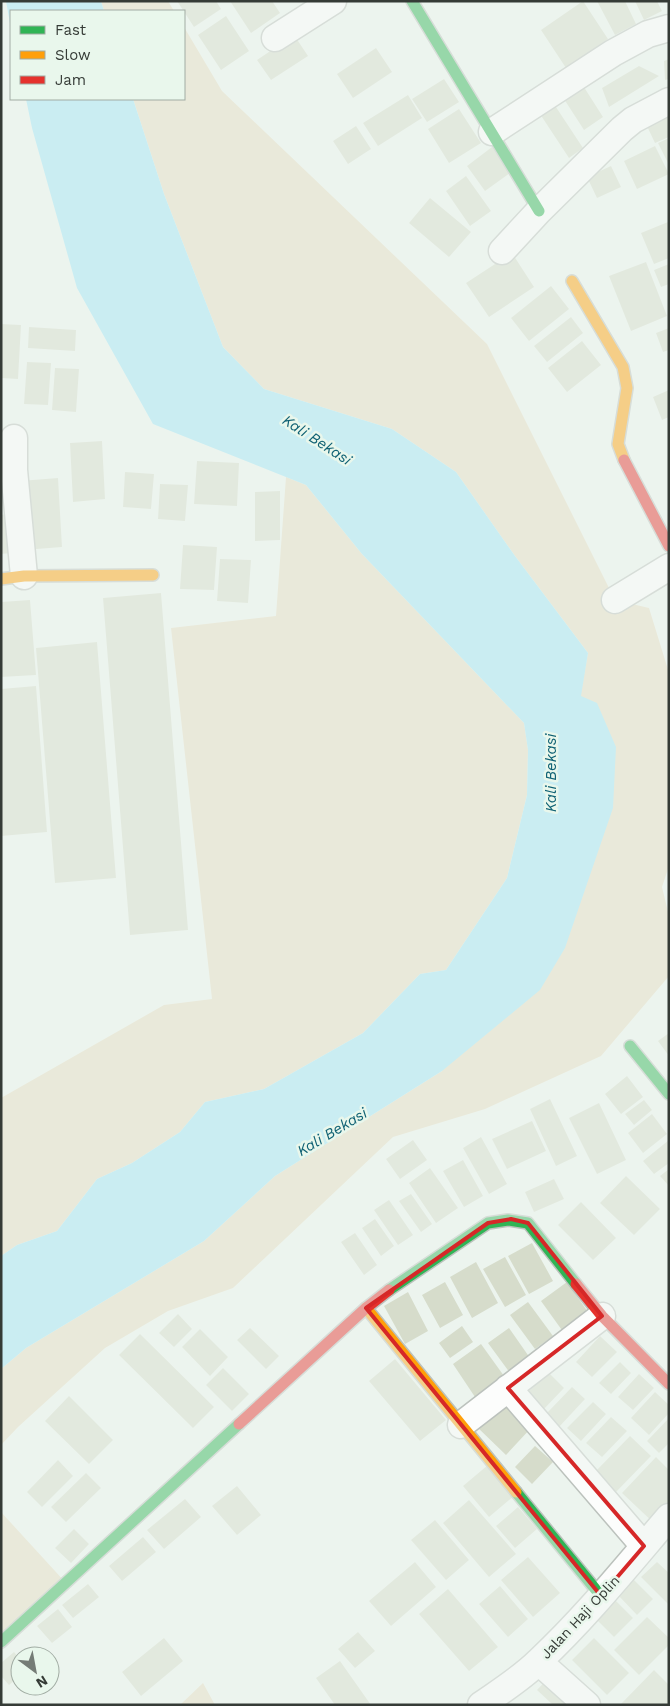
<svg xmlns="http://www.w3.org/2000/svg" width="670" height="1706" viewBox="0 0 670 1706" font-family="'Work Sans',sans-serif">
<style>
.green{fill:#e5dcc1}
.water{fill:#9fe5f7}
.building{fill:#d6dccb}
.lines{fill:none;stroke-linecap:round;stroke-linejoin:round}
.street-casing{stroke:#bcc2bd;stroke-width:29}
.fast-casing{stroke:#bcc2bd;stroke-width:14}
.slow-casing{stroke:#bcc2bd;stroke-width:14}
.jam-casing{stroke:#bcc2bd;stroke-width:14}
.street{stroke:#fcfdfc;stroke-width:26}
.fast{stroke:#30b455;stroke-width:11}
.slow{stroke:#ff9f0a;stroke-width:11}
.jam{stroke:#e5322d;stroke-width:11}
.marked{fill:none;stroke:#d62828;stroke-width:4;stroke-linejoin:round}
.labels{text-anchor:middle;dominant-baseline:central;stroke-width:5;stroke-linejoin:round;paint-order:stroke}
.street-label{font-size:14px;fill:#353b36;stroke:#e9f7ec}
.water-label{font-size:15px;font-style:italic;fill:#106274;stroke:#e9f7ec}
</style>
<rect width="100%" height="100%" fill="#ecf4ee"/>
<path class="green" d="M101,1h67l6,10h-70z
M184,27l38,64 265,253 128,256 34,8 20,65v193l-7,21 7,29v60l-68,80 -116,53 -92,28 -160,151 -65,23 -63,37 -87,79 -17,18v-76l25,-21 178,-107 71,-65 167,-105 138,-375 8,-43 -73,-97 -59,-84 -64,-43 -128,-40 -41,-42 -59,-153 -31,-95h51z
M286,477l20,8 56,69 162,169 4,27 -1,45 -20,83 -61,92 -26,4 -57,59 -99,56 -59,13 -25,30 -48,31 -35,16 -40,52 -40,14 -16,11v-158l163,-93 48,-6 -41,-371 105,-12z
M1,1512l65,71 -65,59z
M203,1683l12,22h-35z"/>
<path class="water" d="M6,1h95l3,10h-93v18z
M26,99h107l31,95 59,153 41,42 128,40 64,43 59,84 73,97 -7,43 16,7 19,44 -3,61 -48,140 -25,42 -98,81 -167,105 -71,65 -178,107 -25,21v-113l16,-11 40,-14 40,-52 35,-16 48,-31 25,-30 59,-13 99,-56 57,-59 26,-4 61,-92 20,-83 1,-45 -4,-27 -162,-169 -56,-69 -153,-61 -76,-136 -45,-160z"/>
<path class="building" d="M177,1h39l5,8 -27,18z
M230,1h42l8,12 -29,20z
M583,1l25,38 -42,29 -25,-38z
M597,1h28l11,23 -21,11z
M635,1h22l5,10 -18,9z
M226,16l23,35 -28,19 -23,-35z
M294,35l14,21 -37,24 -14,-20z
M376,48l16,24 -39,26 -16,-24z
M669,59v20l-4,1 -1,-19z
M639,66l20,10 -50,31 -7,-19z
M444,79l15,23 -32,20 -15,-23z
M582,84l21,33 -19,13 -22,-34z
M408,95l14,23 -44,28 -15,-23z
M552,101l31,47 -14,10 -31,-47z
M459,109l22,34 -32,20 -21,-34z
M666,112l3,5v20l-14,6 -10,-21z
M356,126l15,23 -23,15 -15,-23z
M669,138v27l-11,-22z
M655,146l14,28 -32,15 -13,-28z
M492,147l18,26 -25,18 -18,-25z
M611,166l10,21 -24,11 -10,-21z
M466,176l25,35 -21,15 -24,-35z
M430,198l41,34 -22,25 -40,-34z
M668,222l1,36 -15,6 -13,-31z
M512,253l22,34 -45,30 -23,-34z
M646,262l21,54 -36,15 -22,-55z
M669,264v20l-8,3 -7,-17z
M551,286l18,23 -40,32 -18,-23z
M571,317l12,16 -36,29 -13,-16z
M1,324l20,1 -3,54 -17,-1z
M29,327l47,3 -1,21 -47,-3z
M669,328v22l-6,2 -7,-19z
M582,341l19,24 -34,27 -19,-24z
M27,362l24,1 -3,42 -24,-1z
M55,368l24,1 -3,43 -24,-2z
M669,390v27l-7,3 -9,-23z
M102,441l3,58 -32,3 -3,-59z
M197,461l42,2 -2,43 -43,-2z
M125,472l29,2 -3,35 -28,-2z
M58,478l4,69 -38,3 -4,-69z
M160,484l28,1 -3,36 -27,-2z
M280,491v49l-25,1v-49z
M7,514l4,39 -10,1v-39z
M183,545l34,2 -3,43 -34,-1z
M220,559l31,1 -3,43 -31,-2z
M161,593l27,337 -58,5 -27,-337z
M30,600l6,75 -35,2v-75z
M97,642l19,236 -61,5 -19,-235z
M36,686l11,146 -46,4v-147z
M669,1033v23l-11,-15z
M627,1076l16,21 -22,17 -16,-20z
M550,1099l27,57 -21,10 -26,-57z
M644,1100l8,10 -18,15 -9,-11z
M599,1103l27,57 -29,14 -28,-56z
M652,1114l15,20 -24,19 -15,-20z
M532,1121l14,30 -39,18 -15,-30z
M481,1137l26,47 -18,10 -26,-46z
M413,1140l14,20 -27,19 -14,-20z
M669,1140v23l-15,11 -11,-13z
M463,1160l20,36 -19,11 -21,-36z
M430,1168l28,40 -22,15 -27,-40z
M669,1169v17l-9,-10z
M626,1176l34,33 -26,26 -34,-32z
M554,1179l10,20 -30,13 -9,-20z
M411,1194l21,30 -11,8 -22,-31z
M389,1200l24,35 -15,10 -24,-35z
M581,1202l35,36 -23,22 -35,-35z
M375,1219l19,27 -13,10 -19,-28z
M355,1233l22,32 -13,10 -23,-33z
M532,1243l21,38 -24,13 -21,-38z
M505,1257l21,38 -21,12 -22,-38z
M476,1262l22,41 -26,15 -22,-41z
M445,1282l18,33 -23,13 -18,-33z
M567,1282l23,33 -26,18 -23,-32z
M408,1292l20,39 -23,13 -21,-38z
M528,1302l25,34 -18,13 -25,-34z
M178,1314l14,15 -18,18 -15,-14z
M462,1326l11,16 -23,16 -11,-15z
M250,1328l29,28 -13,13 -29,-29z
M509,1328l21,30 -20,15 -22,-30z
M200,1329l28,28 -18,19 -28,-29z
M140,1334l74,73 -21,21 -74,-73z
M600,1336l17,16 -25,25 -16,-15z
M481,1344l23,32 -29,21 -22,-33z
M395,1359l51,61 -26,21 -51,-60z
M620,1362l11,11 -20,21 -12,-11z
M223,1368l26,26 -17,17 -26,-26z
M548,1372l16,16 -21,22 -17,-16z
M639,1374l15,14 -21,22 -15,-13z
M572,1387l13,12 -26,28 -13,-13z
M655,1392l14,13v8l-20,22 -18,-17z
M69,1396l44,44 -24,24 -44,-43z
M501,1399l30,29 -25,27 -30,-29z
M593,1402l13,12 -25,27 -14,-13z
M611,1417l16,14 -25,26 -16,-14z
M669,1418v25l-10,10 -12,-12z
M630,1436l21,20 -35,36 -21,-20z
M535,1446l18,16 -21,22 -17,-17z
M656,1457l13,13v41l-13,14 -34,-32z
M58,1460l15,16 -31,31 -15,-15z
M488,1465l26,31 -25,21 -26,-31z
M86,1473l15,15 -35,34 -15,-15z
M237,1486l24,29 -24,20 -25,-29z
M185,1499l16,18 -37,32 -17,-19z
M469,1500l47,54 -27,23 -46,-54z
M518,1507l19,22 -22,19 -19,-22z
M435,1520l34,40 -23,20 -35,-40z
M74,1529l15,15 -18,19 -16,-15z
M143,1537l13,15 -34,29 -13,-15z
M528,1557l32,36 -27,24 -32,-37z
M415,1562l21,25 -45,39 -22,-25z
M657,1562l12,11v32l-28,-28z
M633,1579l20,20 -16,16 -20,-21z
M88,1584l11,13 -26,21 -11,-13z
M500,1586l28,33 -20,18 -29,-33z
M448,1589l50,58 -29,24 -50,-57z
M610,1595l23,23 -19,19 -23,-23z
M58,1609l14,18 -20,16 -15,-17z
M647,1617l22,21v7l-30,30 -25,-25z
M358,1632l17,19 -20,17 -17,-19z
M164,1638l19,23 -42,35 -19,-24z
M594,1638l35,35 -22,22 -35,-35z
M14,1652l6,7v17l-11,9 -8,-9v-13z
M340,1661l31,44h-36l-19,-27z
M654,1670l15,15v20h-49z
M551,1675l33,30h-31l-16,-15z"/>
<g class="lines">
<defs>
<path id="street" d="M275,38l58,-37
M492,132l121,-79 35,-19 21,-6
M502,251l37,-40 83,-82 11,-9 36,-19
M14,438v32l10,106
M615,600l54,-33
M508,1388l136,158
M461,1425l141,-109
M539,1662l48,43
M481,1705c20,-14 41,-27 58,-44 47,-44 88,-95 130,-144"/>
<path id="fast" d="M412,1l127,210
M630,1046l39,48
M389,1290l99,-67 20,-3 20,3 48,61
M516,1492l85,104
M1,1642l238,-218"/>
<path id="slow" d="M572,281l51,86 4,21 -9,56 6,16
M1,579l23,-3 129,-1
M366,1308l150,184"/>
<path id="jam" d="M624,460l45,86
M576,1284l26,32 67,68
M239,1424l127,-116 23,-18"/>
</defs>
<use href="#street" class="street-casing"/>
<use href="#fast" class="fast-casing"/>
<use href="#slow" class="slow-casing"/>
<use href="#jam" class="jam-casing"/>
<use href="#street" class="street"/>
<use href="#fast" class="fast"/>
<use href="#slow" class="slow"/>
<use href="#jam" class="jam"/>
</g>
<path d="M0 0H670V1706H0ZM511,1219l17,4 74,93 -94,72 136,158 -43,50 -235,-288 122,-85z" fill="#ecf4ee" fill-opacity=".55" fill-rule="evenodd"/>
<path class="marked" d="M511,1219l17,4 74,93 -94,72 136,158 -43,50 -235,-288 122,-85z"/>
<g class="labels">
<g class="street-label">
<text transform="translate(580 1617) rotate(-47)">Jalan Haji Oplin</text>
</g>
<g class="water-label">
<text transform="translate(317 440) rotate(33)">Kali Bekasi</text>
<text transform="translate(551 773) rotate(-90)">Kali Bekasi</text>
<text transform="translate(332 1132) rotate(-31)">Kali Bekasi</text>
</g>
</g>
<rect width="670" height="1706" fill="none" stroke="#353b36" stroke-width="5"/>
<rect x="10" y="10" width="175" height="90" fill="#e9f7ec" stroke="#a1aca3"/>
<rect x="20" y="26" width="25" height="8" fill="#30b455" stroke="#a1aca3"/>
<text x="55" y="35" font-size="15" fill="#353b36">Fast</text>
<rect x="20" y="51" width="25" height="8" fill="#ff9f0a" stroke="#a1aca3"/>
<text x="55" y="60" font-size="15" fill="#353b36">Slow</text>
<rect x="20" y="76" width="25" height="8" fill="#e5322d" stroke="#a1aca3"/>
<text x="55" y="85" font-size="15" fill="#353b36">Jam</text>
<g transform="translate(35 1671) rotate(148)"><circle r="24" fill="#e9f7ec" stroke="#a1aca3"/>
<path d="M0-4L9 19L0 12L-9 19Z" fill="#757c76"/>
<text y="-8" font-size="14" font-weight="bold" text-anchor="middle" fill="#353b36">N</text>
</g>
</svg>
